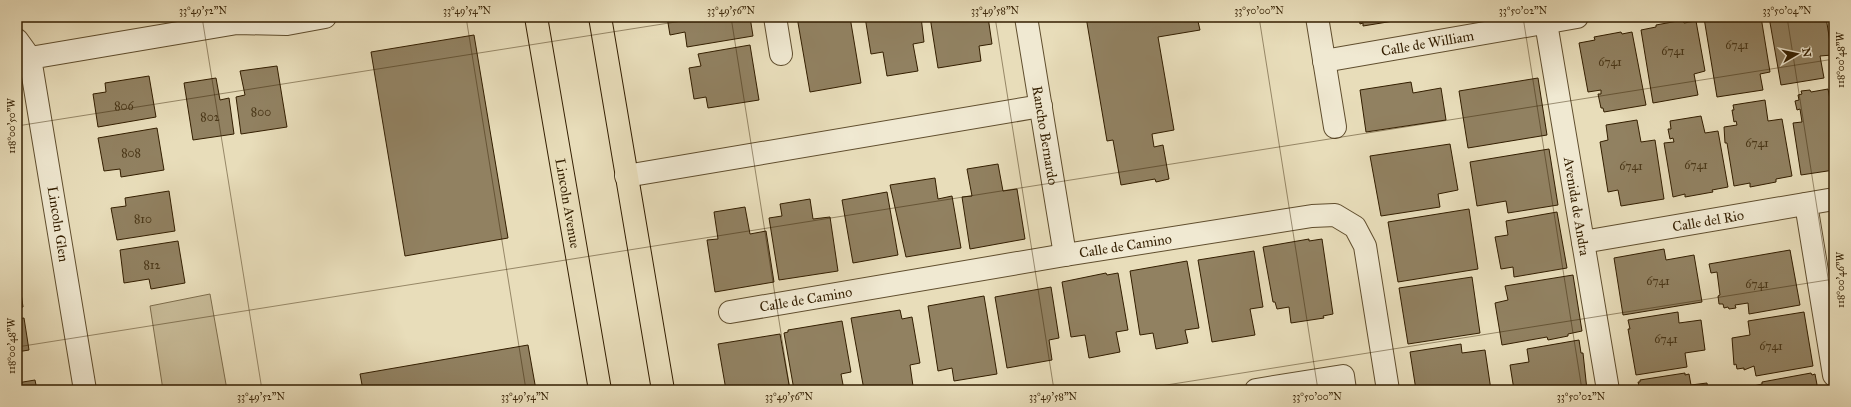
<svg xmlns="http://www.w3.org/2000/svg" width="1851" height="407" viewBox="0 0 1851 407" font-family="'IM FELL Great Primer',serif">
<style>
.green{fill:#c9bd9a;stroke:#7e6e4d}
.building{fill:#918161;stroke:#331e00}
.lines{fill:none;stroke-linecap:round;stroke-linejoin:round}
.minor-casing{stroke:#604e2e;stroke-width:24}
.major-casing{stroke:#331e00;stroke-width:24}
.minor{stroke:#f0e9d2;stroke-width:22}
.major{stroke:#e8ddba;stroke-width:22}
.ticks{fill:none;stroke:#331e00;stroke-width:1;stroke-opacity:0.45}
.labels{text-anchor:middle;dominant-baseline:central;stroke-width:3.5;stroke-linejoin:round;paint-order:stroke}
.number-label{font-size:12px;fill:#4a3718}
.street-label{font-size:14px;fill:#331e00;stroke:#f0e9d2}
.neatline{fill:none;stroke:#331e00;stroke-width:1.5}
.ticks-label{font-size:10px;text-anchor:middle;fill:#331e00}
</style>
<rect width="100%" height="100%" fill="#e8ddba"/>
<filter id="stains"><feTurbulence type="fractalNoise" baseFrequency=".005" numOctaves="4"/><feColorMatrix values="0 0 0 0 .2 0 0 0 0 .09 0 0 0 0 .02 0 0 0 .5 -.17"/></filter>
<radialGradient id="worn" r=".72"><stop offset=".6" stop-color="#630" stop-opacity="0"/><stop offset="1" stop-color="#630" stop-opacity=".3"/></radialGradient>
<path class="green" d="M210,294l17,96h-64l-13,-84z"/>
<path class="building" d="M667,17h83l3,19 -66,11 -2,-15 -15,3z
M797,17h53l11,66 -51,9z
M865,17h56l3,25 -11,2 5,27 -31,5 -4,-24 -12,2z
M930,17h58l4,27 -13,2 2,15 -43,7z
M1086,17h111l3,13 -42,7 16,93 -22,4 2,13 9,-2 6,34 -13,3 -1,-3 -34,6 -8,-45 -6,1z
M1359,17h59l-55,9v-3l-3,1z
M1709,17h52l9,55 -10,2 3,16 -46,7 -13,-79z
M1769,17h57l6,38 -12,1 4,22 -43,7z
M1683,20l1,3 12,-2 9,50 -11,3 4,21 -45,8 -12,-73 15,-3v-2z
M1621,32l1,2 10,-2 14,73 -42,7 -1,-4h-2l-3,-14h3v-4l-13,2 -9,-49 16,-3 -1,-3z
M474,35l34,203 -103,18 -34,-204z
M750,45l9,55 -51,8 -2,-11 -12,2 -5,-31 12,-2 -3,-12z
M277,66l10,61 -46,7 -5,-37 9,-2 -5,-24z
M149,76l7,41 -58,10 -5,-33 13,-2 -1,-9z
M216,78l4,22 9,-2 5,36 -41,6 -9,-57z
M1538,78l9,57 -79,13 -9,-57z
M1411,82l2,11 28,-5 5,32 -80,12 -6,-42z
M1828,89l4,21h2v60l-33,5 -8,-52 9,-1 -2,-13 -3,1 -2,-9 4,-1 -1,-5 4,-1 -1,-3 9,-1 1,2z
M1765,100l3,21 14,-2 10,57 -16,3v3l-26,5v-4l-16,3 -7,-43h-2l-1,-16 13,-2 -1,-4 -2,1 -2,-12h2l-1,-5z
M1701,116l4,17 13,-2 10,56 -16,3 1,2 -28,5v-3l-12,3 -9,-54 10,-1 -1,-4 -3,1 -2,-10h3l-1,-8z
M1637,120l4,22 14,-2 9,59 -43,7 -3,-16 -10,2 -8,-50 8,-2 -2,-15z
M157,128l7,42 -43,7 -1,-8 -16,2 -6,-33z
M1450,144l8,46 -20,4 2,13 -59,9 -11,-60z
M1549,149l9,56 -50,8 -2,-12 -29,5 -7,-44z
M998,164l5,27 14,-2 8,50 -55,10 -8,-52 10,-1 -5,-27z
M935,178l3,21 14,-3 9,52 -55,9 -16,-72z
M169,191l6,40 -58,9 -6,-32 15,-2 -1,-8z
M887,192l11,63 -45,8 -11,-63z
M810,199l3,20 17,-2 8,54 -59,9 -10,-62 13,-2 -2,-12z
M745,207l5,27 16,-3 8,51 -59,10 -8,-52 11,-1 -4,-27z
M1469,209l9,60 -80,13 -10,-60z
M1557,212l10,56 -53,9 -1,-10 -12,2 -6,-32 13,-2 -2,-14z
M1309,239v2l13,-2 11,75 -10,2 1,2 -33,5 -2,-16 -12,2 -2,-7h-2l-10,-55z
M178,241l7,42 -34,6 -2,-10 -25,4 -4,-33z
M1664,249l2,11 28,-5 8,47 -79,13 -9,-57z
M1790,250l10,55 -51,9 -1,-11 -13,2 1,3 -7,1 -1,-2 -4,1 -1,-4h-4l-1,-8 2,-1 -3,-23 -6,1 -2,-9z
M1254,251l9,56 -13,2 5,26 -43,7 -14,-82z
M1187,261l12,67 -14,2 3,13 -32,6 -3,-16 -13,2 -10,-64z
M17,271h1l5,36 -6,1z
M1106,273l1,2 11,-2 10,57 -12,2 4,20 -31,6 -4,-23 -14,2 -9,-55z
M1573,275l9,56 -14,3v2l-20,4 -1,-3 -45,8 -7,-42 13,-3 -3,-14z
M1472,277l8,56 -72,11 -9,-56z
M1051,287l8,51 -10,2 3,20 -45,8 -12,-71z
M984,296l13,78 -43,7 -2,-13 -14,3 -10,-65z
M900,310l2,9 10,-2 8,46 -10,2 3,21 -21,4h-28l-13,-72z
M1678,312l1,11 22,-3 4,30 -20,3 2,14 -51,8 -8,-46h2l-2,-9z
M1804,312l9,54 -57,10 -2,-10 -10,4v-2l-7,1 -1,-5 -2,1 -2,-27 18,-3 -2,-14z
M24,318l5,32 -12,2v-33z
M842,321l9,51 -10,2 3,16h-50l-10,-57 4,-1v-2z
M780,334l10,56h-64l-8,-46z
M1579,340l2,13h2l4,37h-73l-4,-25 19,-3 -2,-13z
M1461,344l1,9 23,-3 6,40h-75l-6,-38z
M528,345l8,45h-173l-3,-16z
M1685,373v2l4,-1 2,11 16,-2 1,7h-68l-2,-8h2v-2z
M1811,373l1,2 3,-1 3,16h-81l25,-6v-2z
M35,380l2,10h-20v-7z"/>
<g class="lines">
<defs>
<g id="minor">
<path d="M775,17l6,37"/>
<path id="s1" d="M1026,17l39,238"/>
<path d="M1317,17l18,110"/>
<path id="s2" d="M1546,23l62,367"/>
<path d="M17,40l13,18"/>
<path id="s3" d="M1324,61l253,-44"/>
<path d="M626,176l415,-70"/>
<path d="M1806,204l28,171"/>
<path id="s4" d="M1583,242l251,-43"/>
<path id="s5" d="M730,312l335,-57 247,-39 23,-1 20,12 10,19 23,144"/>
<path d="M85,390l-55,-332 207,-35 50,1 38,-7"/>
<path d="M1256,390l87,-14 2,14"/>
</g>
<g id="major">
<path id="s6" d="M536,17l64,373"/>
<path d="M600,17l63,373"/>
</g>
</defs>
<use href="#minor" class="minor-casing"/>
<use href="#major" class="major-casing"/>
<use href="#minor" class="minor"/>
<use href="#major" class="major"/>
</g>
<path class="ticks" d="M202,17l60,373M466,17l60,373M731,17l59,373M995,17l59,373M1259,17l59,373M1523,17l59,373M1787,17l47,299M17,126l690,-109M17,347l1817,-288M1135,390l699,-111"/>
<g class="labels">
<g class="number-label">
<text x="1737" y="45">6741</text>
<text x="1673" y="51">6741</text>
<text x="1610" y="62">6741</text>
<text x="124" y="106">806</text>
<text x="261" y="112">800</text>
<text x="210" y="117">802</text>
<text x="1757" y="143">6741</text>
<text x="131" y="153">808</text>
<text x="1696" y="165">6741</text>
<text x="1631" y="166">6741</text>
<text x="143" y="219">810</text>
<text x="152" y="265">812</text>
<text x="1658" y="281">6741</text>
<text x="1757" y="284">6741</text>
<text x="1666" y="339">6741</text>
<text x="1771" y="346">6741</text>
</g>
<g class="street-label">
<text stroke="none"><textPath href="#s3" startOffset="105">Calle de William</textPath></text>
<text stroke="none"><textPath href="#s1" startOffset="120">Rancho Bernardo</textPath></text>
<text stroke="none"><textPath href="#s6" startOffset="189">Lincoln Avenue</textPath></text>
<text stroke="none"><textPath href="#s2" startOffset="186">Avenida de Andra</textPath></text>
<text stroke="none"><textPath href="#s4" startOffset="127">Calle del Rio</textPath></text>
<text transform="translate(58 224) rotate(81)">Lincoln Glen</text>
<text stroke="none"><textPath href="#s5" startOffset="401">Calle de Camino</textPath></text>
<text stroke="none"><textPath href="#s5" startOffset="77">Calle de Camino</textPath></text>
</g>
</g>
<rect width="1851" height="407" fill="none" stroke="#e8ddba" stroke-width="44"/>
<g transform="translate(1797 54) rotate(81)" stroke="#f0e9d2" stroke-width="3" paint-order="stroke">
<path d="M0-3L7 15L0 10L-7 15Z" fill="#331e00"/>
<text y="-6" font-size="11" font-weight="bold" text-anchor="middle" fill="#331e00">N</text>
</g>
<rect x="22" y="22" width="1807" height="363" class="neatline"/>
<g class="ticks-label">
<text x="203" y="14">33°49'52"N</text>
<text x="467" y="14">33°49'54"N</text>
<text x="731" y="14">33°49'56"N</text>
<text x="995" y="14">33°49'58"N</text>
<text x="1259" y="14">33°50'00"N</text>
<text x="1523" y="14">33°50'02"N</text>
<text x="1787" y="14">33°50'04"N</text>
<text transform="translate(1840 60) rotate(-90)" y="4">118°00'48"W</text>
<text transform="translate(11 126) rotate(-90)" y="4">118°00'50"W</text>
<text transform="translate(1840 280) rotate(-90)" y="4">118°00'46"W</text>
<text transform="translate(11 346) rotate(-90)" y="4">118°00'48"W</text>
<text x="261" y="400">33°49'52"N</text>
<text x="525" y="400">33°49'54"N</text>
<text x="789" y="400">33°49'56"N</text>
<text x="1053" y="400">33°49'58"N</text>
<text x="1317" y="400">33°50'00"N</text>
<text x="1581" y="400">33°50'02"N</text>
</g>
<rect width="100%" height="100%" filter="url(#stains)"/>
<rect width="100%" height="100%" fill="url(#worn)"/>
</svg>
